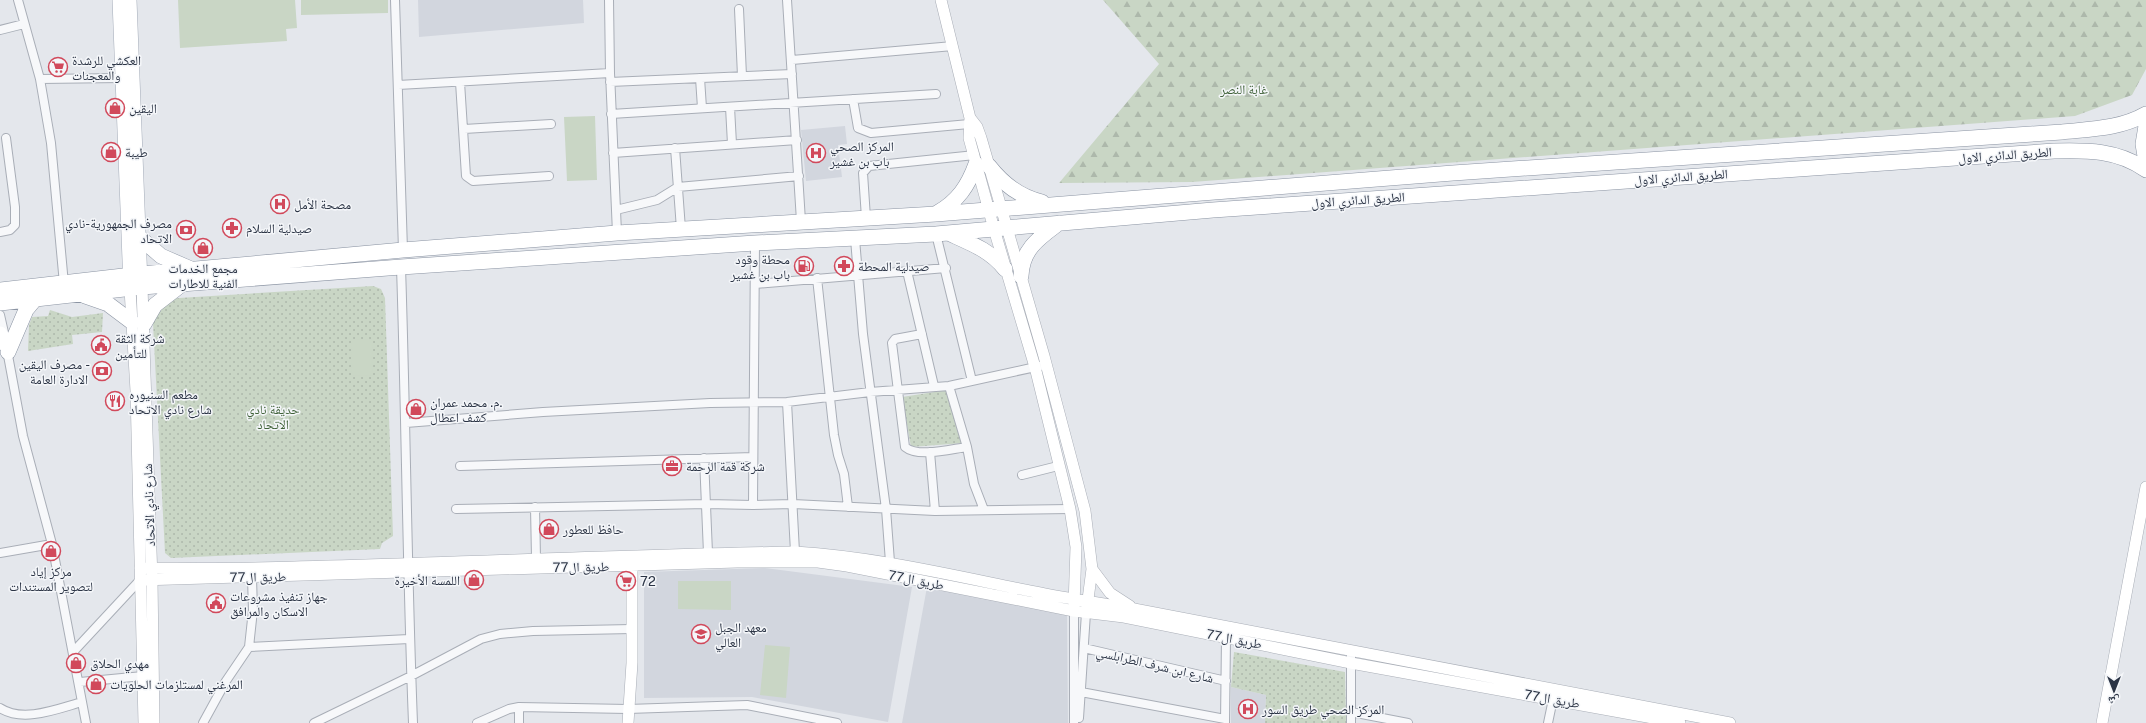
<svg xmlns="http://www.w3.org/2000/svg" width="2146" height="723" viewBox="0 0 2146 723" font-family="'Public Sans','Noto Naskh Arabic',sans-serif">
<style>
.built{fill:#d2d6de}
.forest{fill:url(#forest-firs)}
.park{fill:url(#park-dots)}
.pitch{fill:#c9d6c5}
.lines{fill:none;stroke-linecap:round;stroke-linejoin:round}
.street-casing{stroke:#a9aeb7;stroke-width:10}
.secondary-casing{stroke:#a9aeb7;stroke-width:12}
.primary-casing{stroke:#a3abb8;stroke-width:14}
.highway-casing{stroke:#8b94a3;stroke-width:16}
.street{stroke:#f7f8fa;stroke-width:8}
.secondary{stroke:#fff;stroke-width:11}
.primary{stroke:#fff;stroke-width:13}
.highway{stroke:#fff;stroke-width:15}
.labels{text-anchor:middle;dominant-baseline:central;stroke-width:3;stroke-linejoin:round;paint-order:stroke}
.poi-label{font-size:13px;fill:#2b3445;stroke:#f4f6f9;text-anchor:start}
.park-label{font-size:13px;fill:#3f6138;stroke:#f4f6f9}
.street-label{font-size:13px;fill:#2b3445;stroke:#f4f6f9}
</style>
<defs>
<pattern id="forest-firs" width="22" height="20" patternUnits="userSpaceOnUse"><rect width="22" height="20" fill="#c9d6c5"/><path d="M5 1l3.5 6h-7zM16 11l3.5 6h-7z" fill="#adb8ab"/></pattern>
<pattern id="park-dots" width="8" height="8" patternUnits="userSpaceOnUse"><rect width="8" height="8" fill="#c9d6c5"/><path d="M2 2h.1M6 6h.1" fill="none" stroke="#adb8ab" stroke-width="1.8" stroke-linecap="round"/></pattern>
</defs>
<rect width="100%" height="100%" fill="#e4e7ec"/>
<path class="built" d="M418,0h165l1,23 -165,14z
M845,126l2,18 -9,1 4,32 -36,4 -5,-51z
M765,568l147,19 -24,135 -136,-25 -108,1v-126z
M927,587l140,28 1,108h-166z
M1231,687l35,8 -1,28h-34z"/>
<path class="forest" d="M1103,0h1043v69l-14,26 -57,21 -883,66 -133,1 100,-119z"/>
<path class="park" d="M373,286l8,3 4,9 8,238 -11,7 -2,6 -209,9 -6,-5 -12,-230 10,-22 16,-3z
M50,310l22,7 31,-4 -1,19 -30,3 1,9 -45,7 1,-26 3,-8 16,-1z
M947,390l17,53 -53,4 -9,-50z
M1234,652l111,20 1,51h-81l1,-28 -35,-8z"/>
<path class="pitch" d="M178,0h117l2,28 -11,1 1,12 -107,7z
M301,0h87v13l-87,2z
M595,116l2,64 -30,1 -3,-64z
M372,339l1,36 -21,1 -1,-36z
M678,581h53v29l-53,-1z
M765,645l25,2 -4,51 -26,-3z"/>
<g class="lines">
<defs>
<path id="street" d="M18,0l22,79 81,-1
M395,0l8,250
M609,0l1,73 7,160
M787,0l14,221
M739,9l3,67
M0,30l24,-6
M792,60l161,-14
M700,78l2,30
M40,79l11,64 13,141
M460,82l6,94 7,5 76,-5
M610,82l182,-8
M398,85l212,-12
M853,99l5,29 13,5 98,-9
M730,107l2,37
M611,114l325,-20
M464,129l87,-5
M675,148l6,81
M613,153l184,-13
M616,210l41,-10 21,-13 121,-11
M866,218l-3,-45 6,-7 106,-11
M0,232l10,-2 5,-5v-18l-9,-69
M936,234l36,147
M855,239l8,95 23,175 4,53
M401,267c5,152 6,304 12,456
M907,271l27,115
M817,278l17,157 4,20 6,19 4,33
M755,284l191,-16
M0,315l5,22
M922,334l-27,5 -3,4 13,104c13,11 46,2 62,0
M7,350l16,86 29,108 34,179
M949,386l18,61 7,37 10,26
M787,402l8,150
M406,423l137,-11 167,-9 77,-1 83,-10 79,-6 91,-20
M930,452l5,59
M704,458l4,95
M460,466l293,-9
M1022,475l36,-9
M753,505l40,-1 142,7 135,-2
M535,507l1,51
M456,509l251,-5 46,1 2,-262
M0,553l52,-9
M1074,611v112
M249,647l160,-8
M1084,648l142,33
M74,651l66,-71
M80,682l63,-6
M1081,692l144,27
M519,707v16
M0,708c23,15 57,1 82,-6
M1351,712l57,11
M1079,718l7,-105
M203,723l23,-42 23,-34 4,-37 -1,-32
M314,723l97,-47 70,-37 19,-5 33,-3 99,-2
M477,723l32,-14 10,-2 109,2 119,-4 90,18
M1225,723l1,-86
M1351,723v-71
M1548,723l5,-24"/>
<path id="secondary" d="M941,0l29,118 -1,20 25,91 41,138 35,142 6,38 -2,59
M970,118l7,9 4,11 63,218 41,155 7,58 -5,38
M142,287l10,293 2,143
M130,289l6,102 8,332
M140,568c38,0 77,1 115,0 180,-4 360,-13 540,-16 82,5 160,24 240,40 32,7 66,11 99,17l596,114
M1092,569l18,24 20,13
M140,580l597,-18h81l29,4 227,45 50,6 227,46 329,60
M628,723l4,-60v-104
M2102,723l44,-236"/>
<path id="primary" d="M119,0l11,286
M130,0l11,284"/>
<path id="highway" d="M2146,126l-3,18 3,18
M989,166c14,18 31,31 53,36
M937,213c21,-12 31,-27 39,-49
M948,233c22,10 42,17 57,36
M139,237l22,19 30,13
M1021,276c1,-27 18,-38 38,-53
M0,290l141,-16 262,-24 214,-17 319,-19 517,-41 609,-41c28,-3 58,-3 84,-18
M85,296l23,8 24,18
M0,303l142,-16 259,-20 354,-24 181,-9 277,-24 841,-59c33,-1 64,-1 92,19
M144,324l11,-19 26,-20
M0,334l6,11
M8,352l18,-42 10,-12"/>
</defs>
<use href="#street" class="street-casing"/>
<use href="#secondary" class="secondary-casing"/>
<use href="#primary" class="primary-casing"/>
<use href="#highway" class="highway-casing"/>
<use href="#street" class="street"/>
<use href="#secondary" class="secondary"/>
<use href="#primary" class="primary"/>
<use href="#highway" class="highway"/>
</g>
<defs>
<symbol id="supermarket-ring" viewBox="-11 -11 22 22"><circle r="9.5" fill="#f4f6f9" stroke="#d1495b" stroke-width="1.5"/><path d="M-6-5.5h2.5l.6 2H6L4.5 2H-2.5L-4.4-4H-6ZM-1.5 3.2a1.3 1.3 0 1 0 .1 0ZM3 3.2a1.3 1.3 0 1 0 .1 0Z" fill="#d1495b"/></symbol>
<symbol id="shop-ring" viewBox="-11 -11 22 22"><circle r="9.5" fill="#f4f6f9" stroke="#d1495b" stroke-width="1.5"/><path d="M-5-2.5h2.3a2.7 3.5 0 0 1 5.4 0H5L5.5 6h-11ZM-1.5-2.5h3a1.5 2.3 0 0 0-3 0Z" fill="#d1495b"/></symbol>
<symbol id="hospital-ring" viewBox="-11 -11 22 22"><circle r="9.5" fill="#f4f6f9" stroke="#d1495b" stroke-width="1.5"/><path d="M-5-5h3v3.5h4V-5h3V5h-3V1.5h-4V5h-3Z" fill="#d1495b"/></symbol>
<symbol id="pharmacy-ring" viewBox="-11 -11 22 22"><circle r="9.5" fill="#f4f6f9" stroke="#d1495b" stroke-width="1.5"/><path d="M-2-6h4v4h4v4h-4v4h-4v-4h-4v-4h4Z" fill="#d1495b"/></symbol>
<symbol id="bank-ring" viewBox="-11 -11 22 22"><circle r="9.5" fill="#f4f6f9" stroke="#d1495b" stroke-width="1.5"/><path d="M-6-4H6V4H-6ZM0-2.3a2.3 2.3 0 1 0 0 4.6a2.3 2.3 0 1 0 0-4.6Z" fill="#d1495b"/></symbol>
<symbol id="fuel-ring" viewBox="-11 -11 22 22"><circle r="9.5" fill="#f4f6f9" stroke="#d1495b" stroke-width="1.5"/><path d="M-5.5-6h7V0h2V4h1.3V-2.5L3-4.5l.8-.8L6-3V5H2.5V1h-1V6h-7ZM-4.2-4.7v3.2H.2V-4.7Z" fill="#d1495b"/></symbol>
<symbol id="civic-ring" viewBox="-11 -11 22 22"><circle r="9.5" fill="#f4f6f9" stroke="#d1495b" stroke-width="1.5"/><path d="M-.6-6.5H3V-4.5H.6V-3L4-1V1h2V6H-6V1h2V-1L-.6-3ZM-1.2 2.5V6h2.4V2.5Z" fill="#d1495b"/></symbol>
<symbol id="restaurant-ring" viewBox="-11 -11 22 22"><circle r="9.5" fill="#f4f6f9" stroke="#d1495b" stroke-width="1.5"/><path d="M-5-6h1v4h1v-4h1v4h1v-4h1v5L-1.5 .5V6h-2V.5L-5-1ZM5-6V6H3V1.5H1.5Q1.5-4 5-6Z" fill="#d1495b"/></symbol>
<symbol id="office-ring" viewBox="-11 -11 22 22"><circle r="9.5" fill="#f4f6f9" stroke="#d1495b" stroke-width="1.5"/><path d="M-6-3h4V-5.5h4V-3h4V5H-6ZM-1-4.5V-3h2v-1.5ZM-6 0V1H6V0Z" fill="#d1495b"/></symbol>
<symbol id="university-ring" viewBox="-11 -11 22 22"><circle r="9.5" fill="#f4f6f9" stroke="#d1495b" stroke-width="1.5"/><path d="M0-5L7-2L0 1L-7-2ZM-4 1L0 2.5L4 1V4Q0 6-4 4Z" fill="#d1495b"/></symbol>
</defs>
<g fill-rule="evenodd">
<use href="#supermarket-ring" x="47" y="56" width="22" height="22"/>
<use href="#shop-ring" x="104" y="97" width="22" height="22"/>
<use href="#shop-ring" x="100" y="141" width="22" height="22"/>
<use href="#hospital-ring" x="805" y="142" width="22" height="22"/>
<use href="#hospital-ring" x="269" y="193" width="22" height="22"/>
<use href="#pharmacy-ring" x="221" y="217" width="22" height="22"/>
<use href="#bank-ring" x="175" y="219" width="22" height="22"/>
<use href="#shop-ring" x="192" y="237" width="22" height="22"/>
<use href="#fuel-ring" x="793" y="255" width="22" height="22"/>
<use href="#pharmacy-ring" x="833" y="255" width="22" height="22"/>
<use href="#civic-ring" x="90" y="334" width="22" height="22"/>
<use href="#bank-ring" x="91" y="360" width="22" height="22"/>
<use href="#restaurant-ring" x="104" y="390" width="22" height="22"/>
<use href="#shop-ring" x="405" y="398" width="22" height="22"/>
<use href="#office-ring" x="661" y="455" width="22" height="22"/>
<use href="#shop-ring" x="538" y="518" width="22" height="22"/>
<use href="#shop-ring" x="40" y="540" width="22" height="22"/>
<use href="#shop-ring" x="463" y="569" width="22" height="22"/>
<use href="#supermarket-ring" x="615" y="570" width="22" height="22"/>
<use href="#civic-ring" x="205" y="592" width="22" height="22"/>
<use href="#university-ring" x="690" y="623" width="22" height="22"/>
<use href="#shop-ring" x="65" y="652" width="22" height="22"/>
<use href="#shop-ring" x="85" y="673" width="22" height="22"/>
<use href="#hospital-ring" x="1237" y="698" width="22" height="22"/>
</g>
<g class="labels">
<g class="poi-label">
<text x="72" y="60">العكشي للرشدة<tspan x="72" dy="15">والمعجنات</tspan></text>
<text x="129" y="108">اليقين</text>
<text x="830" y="146">المركز الصحي<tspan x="830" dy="15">باب بن غشير</tspan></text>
<text x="125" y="152">طيبة</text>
<text x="294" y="204">مصحة الأمل</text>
<text x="172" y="223" text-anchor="end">مصرف الجمهورية-نادي<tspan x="172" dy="15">الاتحاد</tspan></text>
<text x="246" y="228">صيدلية السلام</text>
<text x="790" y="259" text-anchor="end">محطة وقود<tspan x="790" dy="15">باب بن غشير</tspan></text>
<text x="858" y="266">صيدلية المحطة</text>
<text x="203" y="268" text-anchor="middle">مجمع الخدمات<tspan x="203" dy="15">الفنية للاطارات</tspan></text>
<text x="115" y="338">شركة الثقة<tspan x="115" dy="15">للتأمين</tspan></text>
<text x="88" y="364" text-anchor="end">مصرف اليقين -<tspan x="88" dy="15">الادارة العامة</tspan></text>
<text x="129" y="394">مطعم السنيوره<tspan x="129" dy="15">شارع نادي الاتحاد</tspan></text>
<text x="430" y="402">م. محمد عمران.<tspan x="430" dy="15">كشف اعطال</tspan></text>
<text x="686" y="466">شركة قمة الرحمة</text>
<text x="563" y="529">حافظ للعطور</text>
<text x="51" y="571" text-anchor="middle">مركز إياد<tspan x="51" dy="15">لتصوير المستندات</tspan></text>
<text x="460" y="580" text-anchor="end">اللمسة الأخيرة</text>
<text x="640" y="581">72</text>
<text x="230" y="596">جهاز تنفيذ مشروعات<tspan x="230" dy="15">الاسكان والمرافق</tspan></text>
<text x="715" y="627">معهد الجبل<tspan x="715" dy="15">العالي</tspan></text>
<text x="90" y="663">مهدي الحلاق</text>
<text x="110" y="684">المرغني لمستلزمات الحلويات</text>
<text x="1262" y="709">المركز الصحي طريق السور</text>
</g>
<g class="park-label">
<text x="1244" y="89">غابة النصر</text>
<text x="273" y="409">حديقة نادي<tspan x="273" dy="15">الاتحاد</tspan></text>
</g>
<g class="street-label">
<text transform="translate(2005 155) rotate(-4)">الطريق الدائري الاول</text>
<text transform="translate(1681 177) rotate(-4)">الطريق الدائري الاول</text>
<text transform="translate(1358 200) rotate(-4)">الطريق الدائري الاول</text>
<text transform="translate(149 505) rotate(-92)">شارع نادي الاتحاد</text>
<text transform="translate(581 567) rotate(-1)">طريق ال77</text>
<text transform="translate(258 577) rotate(-1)">طريق ال77</text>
<text transform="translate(916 580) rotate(11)">طريق ال77</text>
<text transform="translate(1234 639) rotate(11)">طريق ال77</text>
<text transform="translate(1155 665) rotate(13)">شارع ابن شرف الطرابلسي</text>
<text transform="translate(1552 699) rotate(10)">طريق ال77</text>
</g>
</g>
<g transform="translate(2114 691) rotate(180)" stroke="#f4f6f9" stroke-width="3" paint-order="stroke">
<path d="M0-3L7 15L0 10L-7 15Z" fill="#2b3445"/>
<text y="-6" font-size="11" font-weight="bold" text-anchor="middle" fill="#2b3445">ش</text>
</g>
</svg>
